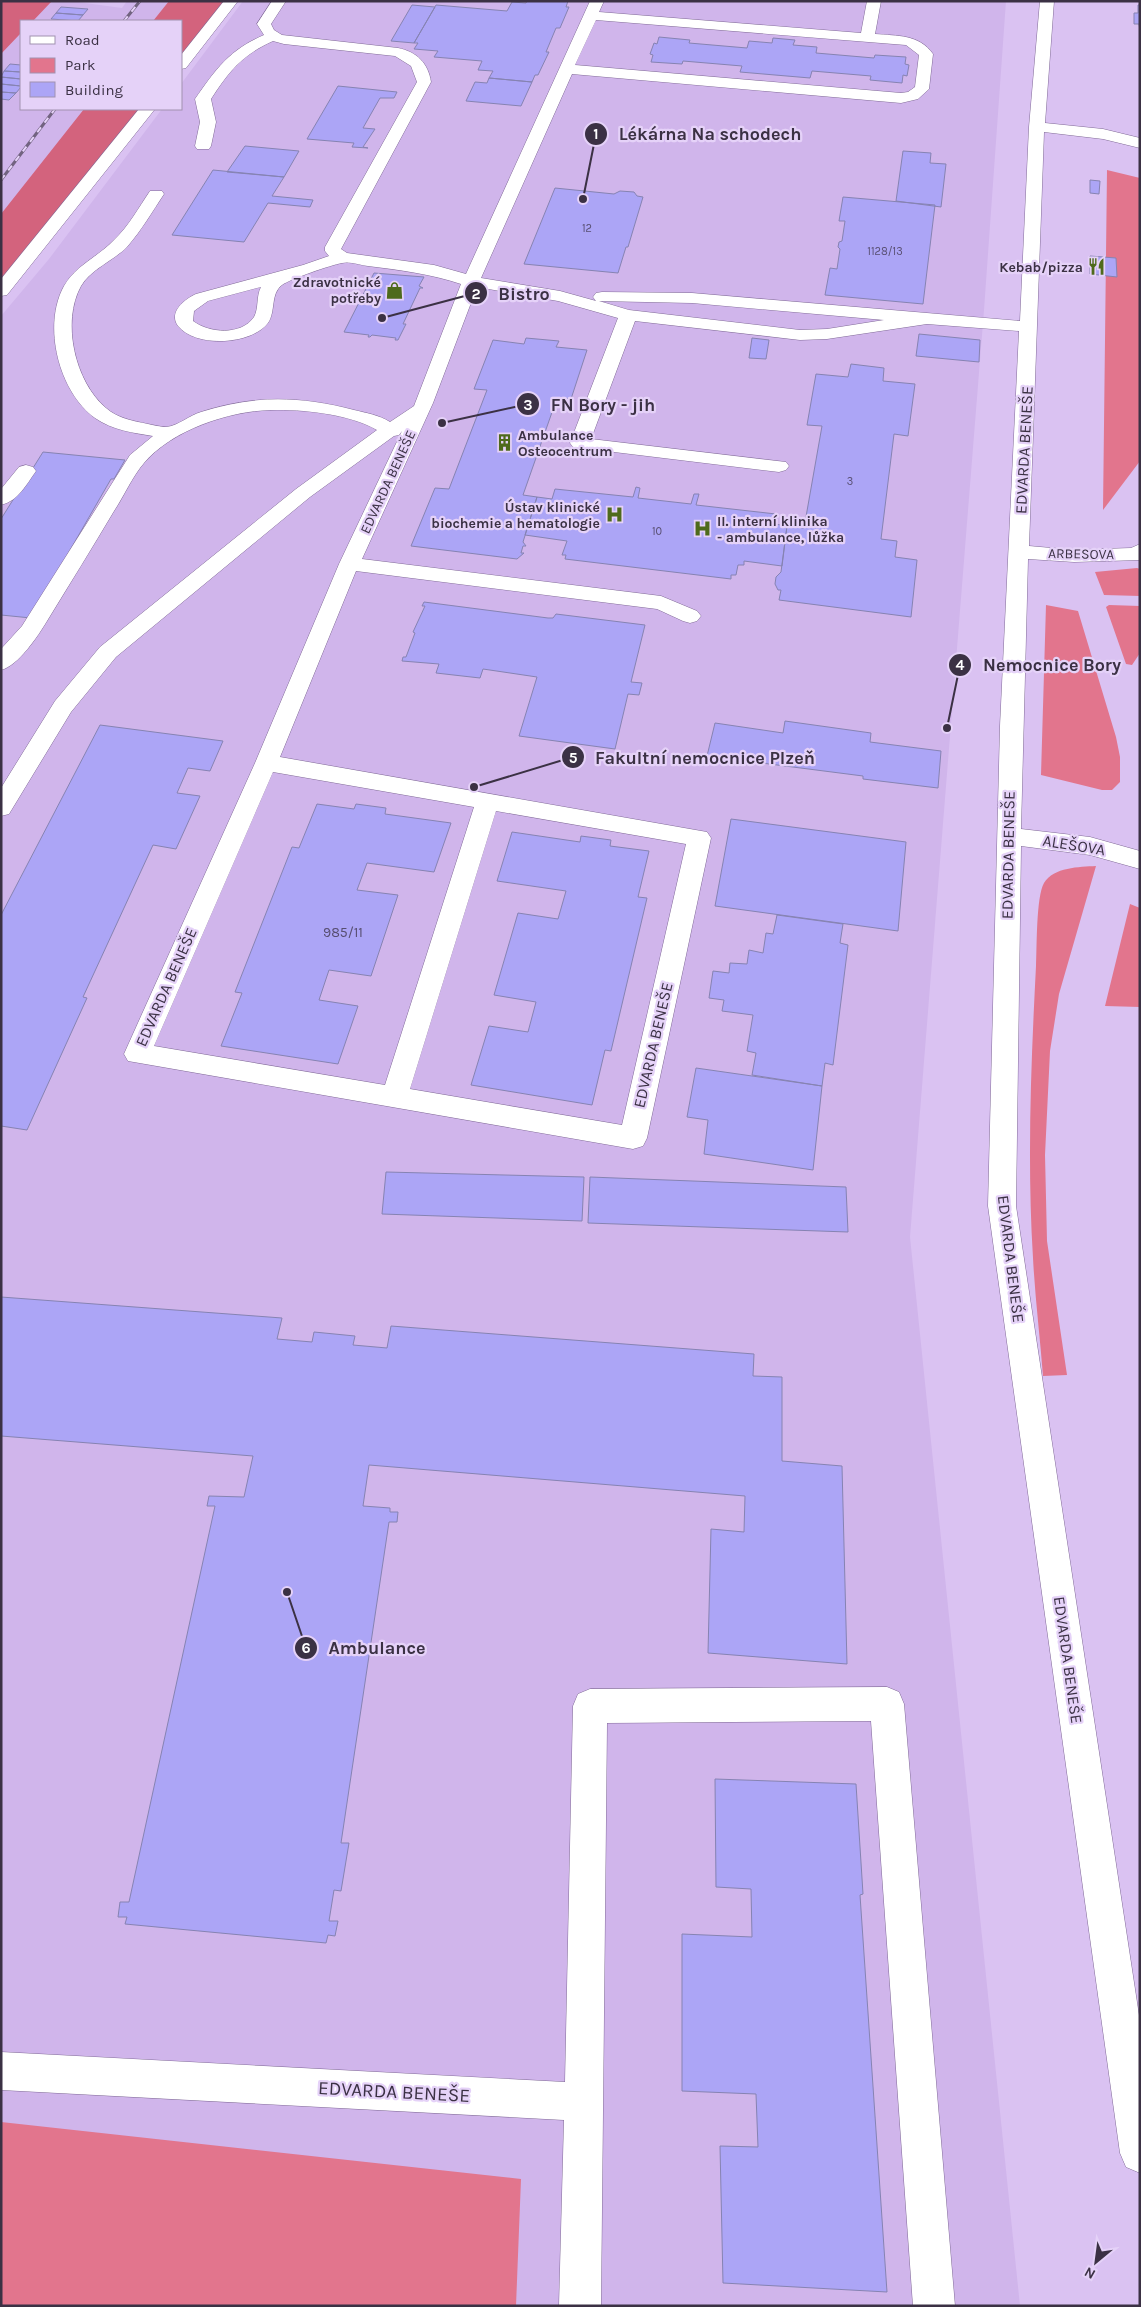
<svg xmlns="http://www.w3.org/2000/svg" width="1141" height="2307" viewBox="0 0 1141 2307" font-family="Karla,sans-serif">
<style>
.built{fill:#d0b5eb}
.green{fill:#e2758d}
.forest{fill:#d3637d}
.building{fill:#aca5f6;stroke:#8683b2}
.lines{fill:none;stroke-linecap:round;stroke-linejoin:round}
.minor-casing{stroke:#816b97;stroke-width:1}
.minor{fill:#fff;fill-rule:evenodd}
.rail-casing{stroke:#726380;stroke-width:3}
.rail{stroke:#e5d2f8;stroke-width:2;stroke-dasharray:6;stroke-linecap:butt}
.labels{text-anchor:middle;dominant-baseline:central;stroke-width:4.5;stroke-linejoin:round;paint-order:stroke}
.far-number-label{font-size:11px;fill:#574e70}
.far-poi-label{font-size:14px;font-weight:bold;fill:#3b3144;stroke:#e5d2f8;text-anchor:end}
.far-street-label{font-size:14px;fill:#3b3144;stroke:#e5d2f8}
.number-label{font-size:14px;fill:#574e70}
.street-label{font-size:16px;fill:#3b3144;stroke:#e5d2f8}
.near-street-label{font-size:19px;fill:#3b3144;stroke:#e5d2f8}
.leader{fill:none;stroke:#3b3144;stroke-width:2}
.callout-dot{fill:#3b3144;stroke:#e5d2f8;stroke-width:2}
.mark-label{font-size:15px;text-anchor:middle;font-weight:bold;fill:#fff}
.callout-label{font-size:18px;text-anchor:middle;font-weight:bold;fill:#3b3144;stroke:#e5d2f8;stroke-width:4.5;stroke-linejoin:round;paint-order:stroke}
</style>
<rect width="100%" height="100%" fill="#dac2f2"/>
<path class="built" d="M52,1h18l52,7 5,-7h42l-16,20h-120z
M243,1h763l-22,309 -74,927 110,1069h-1019v-1990l48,-57 113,-150h19v-25z
M21,33v76h63l-83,105v-160z"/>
<path class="green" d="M1107,170l33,8v283l-37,49z
M1137,568l3,1v27l-36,-1 -9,-23z
M1046,605l32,6 38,126 4,20v25l-8,8h-10l-61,-15z
M1109,605l31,1v47l-8,12 -6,-1 -20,-57z
M1096,866l-37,128 -9,57 -5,104 2,86 20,134 -24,1c-3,-39 -8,-79 -10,-118 -6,-97 -2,-195 3,-292 1,-18 0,-69 8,-83 10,-16 35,-16 52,-17z
M1130,904l10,4v99l-35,-1z
M1,2122l520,57 -5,127h-515z"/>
<path class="forest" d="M1,1h51l-19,20h-12v12l-20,21z
M169,1h62l-50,64v-44h-28z
M84,109h63l-146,175v-70z"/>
<path class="building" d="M527,1h41l-2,6h3l-9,21h-4l-10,24h3l-11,23h-3l-3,7 -43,-4 4,-7 -15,-1 4,-9 -48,-4 4,-6 -24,-2 4,-6h-4l22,-38 71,6 5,-9 14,1z
M412,5l23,2 -21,36 -23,-2z
M1138,5h2v25l-1,-6h-5v-11h4z
M61,7l27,2 -5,6 -27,-2z
M56,13l27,2 -5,6 -27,-2z
M659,37l31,3 -1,3 58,5 2,-7 23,2 1,-5 22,2 -2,5 24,2 -1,6 58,5 1,-3 31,2 -1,7 4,1 -2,11 -4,-1 -1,8 -32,-3 1,-4 -59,-5 -2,7 -70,-6 2,-6 -59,-5 -1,3 -31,-2 2,-7 -3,-1 4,-11 3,1z
M10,64l11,1v7l-17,-1z
M4,71l17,1v7l-20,-2z
M1,77l20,2v7l-20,-2z
M489,78l43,4 -11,24 -55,-5 9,-19 12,1z
M1,84l20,2v1l-5,6 -15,-1z
M338,86l59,6 -3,6h-14l-17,30 12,1 -12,18 5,1 -16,-1 2,-4 -47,-4z
M1,92l15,1 -7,7 -8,-1z
M245,146l54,5 -15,26 -57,-5z
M903,151l28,2 -1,10 16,1 -5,43 -45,-6z
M213,170l71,7 -12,19 41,4 -3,7 -42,-4 -24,39 -72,-7z
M1090,180l10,1 -1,13 -9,-1z
M555,188l59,6 6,-3 14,1 3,4 6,1 -15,50h-2l-8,26 -94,-9z
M843,197l92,8 -12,99 -98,-9 5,-27 7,1 3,-20 -2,-2 1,-5 3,-1 3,-20h-6z
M1090,256l26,2 1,19 -27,-3z
M374,273l50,4 -5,9 4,2h-3l-17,36h3l-8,16h-3l1,-2 -24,-3 -2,2h-2l1,-2 -25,-3z
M919,334l61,6 -1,22 -63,-6z
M526,338l33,3 -3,6 31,3 -16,49 -14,-1 -34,97 14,2 -14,45 3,4h-3l-2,7h3l-7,6 -106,-13 24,-58 14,1 38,-99 -13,-1 19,-49 31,4z
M752,338l17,2 -3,19 -17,-1z
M851,364l33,4 -1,13 32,3 -7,52 -14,-2 -13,105 16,2 -2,16 22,3 -6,57 -132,-17 2,-10h-3l-3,-6 1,-7 5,-5 6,-46 17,2 18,-102 -15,-1 9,-51 32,3z
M43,452l82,8 -11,19h-3l-80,139 -30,-3v-96z
M636,487l4,1 -2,10 53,6 3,-10h5l-3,11 80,9 -2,10 13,2 -5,40 -38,-5v4h-6l-2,10h-5v4l-166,-20 1,-4h-4l5,-14 -42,-6 12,-38 15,2 3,-10 78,8z
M424,602l124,16h5l3,-4 89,11 -14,57 11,1 -3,12 -11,-1 -13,55 -96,-13 18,-59 -54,-8 -3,9 -44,-5 3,-9 -37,-3 1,-4h3l9,-24 -2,-1 12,-26h-3z
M785,721l86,12 -1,9 71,9 -3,37 -75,-9v-3l-156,-20 8,-33 68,10z
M100,725l123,16 -13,30 -22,-3 -11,25 23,3 -24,53 -23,-4 -70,152 4,1 -60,132 -26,-4v-211z
M317,804l37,5 2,-5 30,4 -1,6 66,9 -17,49 -67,-9 -10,27 41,5 -27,81 -42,-6 -10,30 39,6 -20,58 -117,-18 21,-53 -7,-1 57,-145 7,1z
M731,819l175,23 -8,89 -183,-25z
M512,832l68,10 1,-6 30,4 -1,6 39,5 -11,46 9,1 -36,153 -6,-1 -13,55 -121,-20 18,-59 39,6 8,-30 -42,-7 24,-82 40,6 8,-28 -69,-10z
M777,915l66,9 -3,19 8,2 -15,120 -8,-2 -3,23 -70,-11 4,-22 -9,-2 6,-36 -31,-4 2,-11 -15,-2 4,-27 16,2 1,-10 17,1 2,-14 14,3 3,-20 7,1z
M696,1068l126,18 -9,84 -109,-16 4,-34 -21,-3z
M386,1172l198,5 -2,44 -200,-7z
M590,1177l256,10 2,45 -260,-9z
M1,1297l281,21 -5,21 35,3 2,-10 41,4 -2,9 34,3 4,-22 363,28 -1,22 29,1v84l60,5 5,198 -139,-11 3,-124 33,3 1,-36 -376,-31 -6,41 27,2v4h8l-1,10h-8l-48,321h8l-8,48 -7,-1 -5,31h9l-3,15 -7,-1 -2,8 -201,-19 2,-7h-9l2,-15h9l86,-396h-8l2,-10 35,1 9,-41 -252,-20z
M715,1779l141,5 7,110 -3,1 27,397 -164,-9 -3,-137 38,1 -2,-53 -74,-3v-157l70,3 -1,-48 -35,-2z"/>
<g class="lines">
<defs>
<path id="minor" d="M224,1h14l-52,67 -5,1v-14z
M272,1h14l-15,23 3,6 8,5 116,13c19,4 30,15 33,34l-90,167 6,4 87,12 32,9 124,-273h14l-5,11 262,21 6,-32h14l-6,33c22,2 44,0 58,20l-4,35 -11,10 -17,4 -329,-29 -91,204 79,13 36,10 -3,-4 3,-4 6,-1 90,1 328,28 9,-194 11,-126h14l-9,122 58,6 37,9v10l-37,-9 -59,-7 -15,414 45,4 57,-2 9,-4v16l-66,2 -46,-3 -7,270 69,8 50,14v18l-50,-14 -69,-9 -5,360 124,816v151l-14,-6 -6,-14 -132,-947 12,-480 19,-395 -92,-7 -100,15 -27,1 -165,-19 -44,118 195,23 3,4 -3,4 -7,2 -206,-25 -3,-4 48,-125 -60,-17 -81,-14 -44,116 -71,156 299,37 36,15 4,5 -4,5 -7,2 -7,-2 -26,-12 -301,-38 -76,186 427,75 4,6 -64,300 -4,8 -10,3 -505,-88 -4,-7 131,-291 84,-199 63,-133 -3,4 -5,1 -84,61 -194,160 -45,55 -62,102 -8,2v-28l54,-87 45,-54 196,-158 81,-59c-27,-16 -75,-21 -106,-20 -42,1 -99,20 -127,53 -12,14 -20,33 -30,48 -22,37 -45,74 -67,110 -9,15 -29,45 -46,49v-21l21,-23 108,-171 23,-19c-19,-3 -41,-6 -58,-18 -36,-26 -53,-92 -31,-132 12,-21 34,-29 50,-46 15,-14 25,-33 36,-49h12l2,3c-12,18 -23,37 -37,53 -14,14 -36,22 -46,39 -20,36 -6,96 25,122 11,10 27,13 42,16 5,1 13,3 18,3 12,-1 24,-12 35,-15 53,-17 99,-16 153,-2 12,3 25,5 36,12l24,-16 47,-122c-30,-10 -61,-14 -93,-18 -8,-1 -18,-5 -26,-3 -11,2 -52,16 -60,22 -12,9 -6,26 -14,38 -17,22 -72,25 -90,3 -10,-14 7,-27 18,-32l107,-29 26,-9 -4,-5v-4l92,-165 -6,-16 -16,-10 -111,-12 -11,-3c-31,14 -44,30 -62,58l5,23 -5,24 -2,3h-12l-2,-3 5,-24 -5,-23c21,-30 34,-49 69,-64l-7,-11zM596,20l310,25 13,10 -4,32 -7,5 -7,1 -326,-28zM261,287c-5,9 -2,21 -7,30 -13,19 -45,16 -61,4l1,-10 14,-10zM599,301l93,2 192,17 -57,9 -27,1 -171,-20zM273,772l201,35 -89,278 -231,-39zM496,811l190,33 -64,281 -212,-36z
M139,109h16l-148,186 -6,1v-17z
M26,465l7,2 3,4c-10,14 -18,30 -35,34v-16l18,-22z
M887,1687l12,5 5,12 51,602h-42l-42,-585 -264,2 -6,583h-42l5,-186 -563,-30v-38l564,30 8,-376 5,-12 12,-5z"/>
</defs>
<use href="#minor" class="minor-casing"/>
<use href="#minor" class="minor"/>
<defs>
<path id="rail" d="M124,21l16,-20
M1,180l54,-71"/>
</defs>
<use href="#rail" class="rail-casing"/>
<use href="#rail" class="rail"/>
</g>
<defs>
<symbol id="restaurant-bare" viewBox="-9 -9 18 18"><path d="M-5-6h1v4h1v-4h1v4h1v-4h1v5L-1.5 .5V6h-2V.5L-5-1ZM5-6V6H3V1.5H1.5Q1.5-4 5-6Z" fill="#4e6a1c" stroke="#e5d2f8" stroke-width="2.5" paint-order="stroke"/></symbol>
<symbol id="shop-bare" viewBox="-9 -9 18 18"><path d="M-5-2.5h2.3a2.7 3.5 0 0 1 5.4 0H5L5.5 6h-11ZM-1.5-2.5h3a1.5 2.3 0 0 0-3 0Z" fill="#4e6a1c" stroke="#e5d2f8" stroke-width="2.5" paint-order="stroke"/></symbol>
<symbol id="building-bare" viewBox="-9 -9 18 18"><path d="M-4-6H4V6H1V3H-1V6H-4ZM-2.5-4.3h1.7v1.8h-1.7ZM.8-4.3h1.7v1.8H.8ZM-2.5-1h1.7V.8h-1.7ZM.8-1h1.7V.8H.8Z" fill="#4e6a1c" stroke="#e5d2f8" stroke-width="2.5" paint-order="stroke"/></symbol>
<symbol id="hospital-bare" viewBox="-9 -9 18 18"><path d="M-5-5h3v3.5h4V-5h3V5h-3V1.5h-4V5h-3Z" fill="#4e6a1c" stroke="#e5d2f8" stroke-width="2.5" paint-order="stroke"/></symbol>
</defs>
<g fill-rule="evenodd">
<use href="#restaurant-bare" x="1084" y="254" width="25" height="25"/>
<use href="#shop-bare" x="382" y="278" width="25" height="25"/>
<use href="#building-bare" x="492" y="430" width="25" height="25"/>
<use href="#hospital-bare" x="602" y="502" width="25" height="25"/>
<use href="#hospital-bare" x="690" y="516" width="25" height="25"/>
</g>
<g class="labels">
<g class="far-number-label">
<text x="587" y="228">12</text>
<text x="885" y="251">1128/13</text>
<text x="850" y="481">3</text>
<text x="657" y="531">10</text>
</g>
<g class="far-poi-label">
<text x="1083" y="267">Kebab/pizza</text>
<text x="381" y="282">Zdravotnické<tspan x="381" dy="16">potřeby</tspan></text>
<text x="518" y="435" text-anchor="start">Ambulance<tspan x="518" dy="16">Osteocentrum</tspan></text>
<text x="600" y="507">Ústav klinické<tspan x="600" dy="16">biochemie a hematologie</tspan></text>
<text x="717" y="521" text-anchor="start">II. interní klinika<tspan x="717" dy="16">- ambulance, lůžka</tspan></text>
</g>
<g class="far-street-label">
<text transform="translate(388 482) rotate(-65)">EDVARDA BENEŠE</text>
<text transform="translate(1081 554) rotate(1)">ARBESOVA</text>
</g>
<g class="number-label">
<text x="343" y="932">985/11</text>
</g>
<g class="street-label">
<text transform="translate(1024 450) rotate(-87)">EDVARDA BENEŠE</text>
<text transform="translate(1074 845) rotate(9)">ALEŠOVA</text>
<text transform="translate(1008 855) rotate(-89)">EDVARDA BENEŠE</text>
<text transform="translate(166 987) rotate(-66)">EDVARDA BENEŠE</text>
<text transform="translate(653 1045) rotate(-77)">EDVARDA BENEŠE</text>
<text transform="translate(1011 1259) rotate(83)">EDVARDA BENEŠE</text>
<text transform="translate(1068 1660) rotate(82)">EDVARDA BENEŠE</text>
</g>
<g class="near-street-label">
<text transform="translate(394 2092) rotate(3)">EDVARDA BENEŠE</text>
</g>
</g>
<path class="leader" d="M583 199L596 134M382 318L476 293M442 423L528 404M947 728L960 665M474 787L573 757M287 1592L306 1648"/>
<g class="callout-dot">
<circle cx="583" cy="199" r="5"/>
<circle cx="382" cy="318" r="5"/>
<circle cx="442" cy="423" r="5"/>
<circle cx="947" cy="728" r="5"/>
<circle cx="474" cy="787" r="5"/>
<circle cx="287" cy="1592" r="5"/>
<circle cx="596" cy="134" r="12"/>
<circle cx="476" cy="293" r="12"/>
<circle cx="528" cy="404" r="12"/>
<circle cx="960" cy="665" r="12"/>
<circle cx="573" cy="757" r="12"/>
<circle cx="306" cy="1648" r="12"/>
</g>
<g class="mark-label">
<text x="596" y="139">1</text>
<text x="476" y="299">2</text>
<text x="528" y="410">3</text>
<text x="960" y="670">4</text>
<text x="573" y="763">5</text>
<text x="306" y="1653">6</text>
</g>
<g class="callout-label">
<text x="710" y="140">Lékárna Na schodech</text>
<text x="524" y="300">Bistro</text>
<text x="603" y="411">FN Bory - jih</text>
<text x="1052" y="671">Nemocnice Bory</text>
<text x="705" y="764">Fakultní nemocnice Plzeň</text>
<text x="377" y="1654">Ambulance</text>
</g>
<rect width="1141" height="2307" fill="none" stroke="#3b3144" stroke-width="5"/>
<rect x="20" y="20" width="162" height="90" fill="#e5d2f8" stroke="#a192b0"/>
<rect x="30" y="36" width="25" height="8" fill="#ffffff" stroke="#a192b0"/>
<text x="65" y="45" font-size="15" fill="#3b3144">Road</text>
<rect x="30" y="58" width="25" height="15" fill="#e2758d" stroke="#a192b0"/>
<text x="65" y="70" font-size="15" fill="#3b3144">Park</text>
<rect x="30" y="82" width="25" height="15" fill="#aca5f6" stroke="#a192b0"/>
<text x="65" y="95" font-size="15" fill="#3b3144">Building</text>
<g transform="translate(1096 2262) rotate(209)" stroke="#e5d2f8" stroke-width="4" paint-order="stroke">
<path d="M0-4L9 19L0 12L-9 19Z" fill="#3b3144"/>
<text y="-8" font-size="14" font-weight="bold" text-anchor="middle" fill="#3b3144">N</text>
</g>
</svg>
